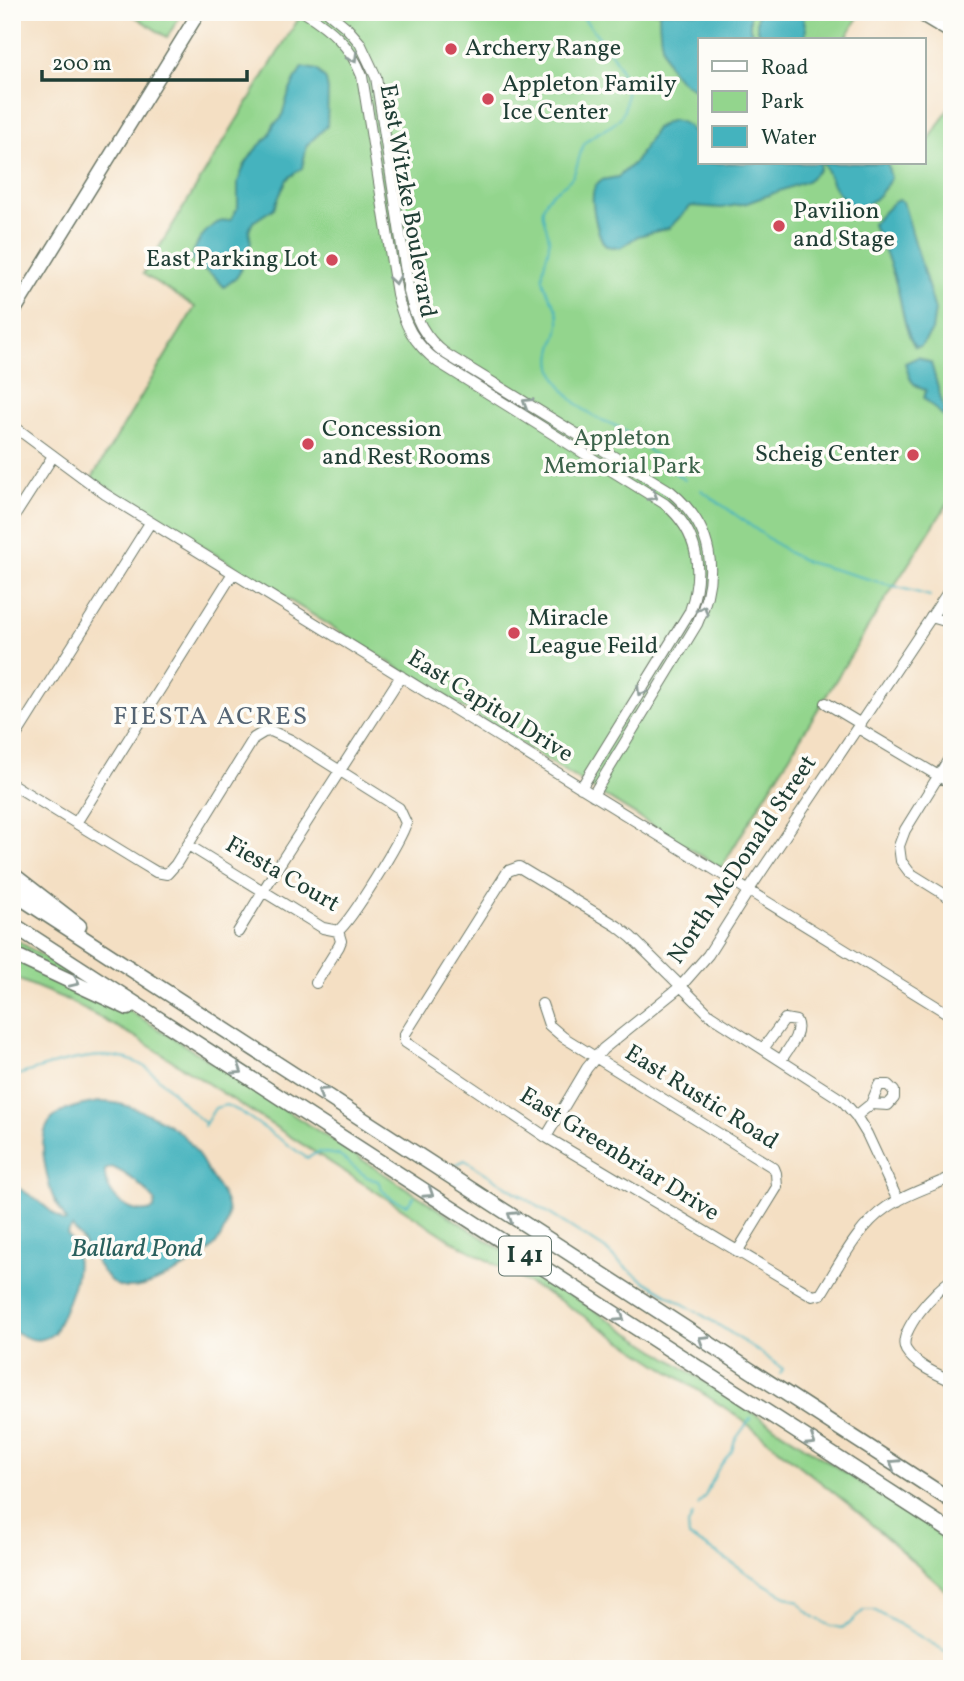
<svg xmlns="http://www.w3.org/2000/svg" width="964" height="1681" viewBox="0 0 964 1681" font-family="Vollkorn,serif">
<style>
.green{fill:#93d58d;stroke:#598960;stroke-width:2}
.water{fill:#44b3be;stroke:#327879;stroke-width:2;fill-rule:evenodd}
.lines{fill:none;stroke-linecap:round;stroke-linejoin:round}
.stream{stroke:#44b3be;stroke-width:2}
.minor-casing{stroke:#6a7666;stroke-width:12}
.major-casing{stroke:#6a7666;stroke-width:15}
.highway-casing{stroke:#6a7666;stroke-width:17}
.minor{stroke:#fff;stroke-width:10}
.major{stroke:#fff;stroke-width:12}
.highway{stroke:#fff;stroke-width:14}
.oneway{stroke:#8f9e9a}
.poi-dot{fill:#d1495b;stroke:#fdfcf7;stroke-width:2.5}
.labels{text-anchor:middle;dominant-baseline:central;stroke-width:7;stroke-linejoin:round;paint-order:stroke}
.shield{fill:#fdfcf7;stroke:#62766e;stroke-width:2}
.shield-label{font-size:23px;font-weight:bold;fill:#1f3d34}
.poi-label{font-size:24px;fill:#1f3d34;stroke:#fdfcf7;text-anchor:start}
.street-label{font-size:24px;fill:#1f3d34;stroke:#fdfcf7}
.park-label{font-size:24px;fill:#3c634a;stroke:#fdfcf7}
.neighbourhood-label{font-size:26px;letter-spacing:2px;fill:#546473;stroke:#fdfcf7}
.water-label{font-size:26px;font-style:italic;fill:#2a605d;stroke:#fdfcf7}
</style>
<rect width="100%" height="100%" fill="#fdfcf7"/>
<filter id="ink" filterUnits="userSpaceOnUse"><feTurbulence type="fractalNoise" baseFrequency=".0143" numOctaves="2"/><feDisplacementMap in="SourceGraphic" scale="14" xChannelSelector="R" yChannelSelector="G"/><feConvolveMatrix kernelMatrix="1 2 1 2 8 2 1 2 1" color-interpolation-filters="sRGB"/></filter>
<filter id="wash" filterUnits="userSpaceOnUse"><feTurbulence type="fractalNoise" baseFrequency=".00686" numOctaves="4" result="noise"/><feDisplacementMap in="SourceGraphic" scale="28" xChannelSelector="R" yChannelSelector="G"/><feGaussianBlur stdDeviation="1.57" result="paint"/><feColorMatrix in="noise" values="0 0 0 0 0 0 0 0 0 0 0 0 0 0 0 0 0 1.4 0 .05"/><feComposite in="paint" operator="in"/></filter>
<g filter="url(#wash)">
<rect width="100%" height="100%" fill="#f4dfc3"/>
<path class="green" d="M128,12h30l7,5 3,-5h15l-16,25z
M291,12h570l-16,28h-145v123h224v-15l28,-45v394l-74,114 -157,257 -629,-390 103,-171 -52,-33 156,-256z
M12,937l212,133 728,472v54l-100,-89 -116,-92 -177,-115 -105,-58 -320,-206 -71,-38 -51,-21z"/>
<path class="water" d="M659,12h91v16l6,12h-56v47l-5,2c-31,-12 -36,-47 -36,-77z
M757,12h45l4,17 -1,11h-42l-6,-11z
M302,67l15,3 9,10 2,10 -1,36 -20,19 -5,23 -15,11 -13,29 -21,14 -4,8 2,13 -9,18 -2,11 -4,6 -12,9 -9,-10 -21,-14 -2,-7c6,-18 20,-37 39,-36l7,-13v-25l6,-16 11,-16 14,-14 5,-12 7,-5 8,-27z
M671,120c24,2 29,22 29,43h120l-1,7 -12,11 -60,22 -25,5 -31,-2 -22,22 -31,8 -18,12 -14,-2c-9,-9 -16,-46 -12,-57 1,-4 5,-7 7,-9l17,-3 18,-16 20,-33z
M823,163h64l4,15c-12,21 -32,42 -52,16 -7,-9 -11,-21 -16,-31z
M899,200l4,2 32,108 -3,21 -11,15 -6,1c-12,-19 -12,-39 -18,-60 -6,-22 -14,-43 -25,-63l22,-22z
M918,357l13,6 16,57 -23,-22 2,-8c-15,-3 -17,-14 -21,-27z
M99,1102c30,-1 77,21 94,45 7,9 11,19 17,28 12,19 23,29 15,53 -9,26 -39,40 -61,50 -14,7 -36,16 -51,5 -15,-12 -28,-42 -41,-56l-5,7c23,30 0,69 -13,99 -15,12 -27,6 -42,-3v-146l24,15 28,23 2,-1c-2,-7 -9,-15 -13,-24 -4,-10 -6,-21 -8,-32 -9,-47 11,-56 54,-63zM112,1167c18,8 31,19 43,34l-1,8c-23,11 -51,-16 -49,-39z"/>
<g class="lines">
<path class="stream" d="M579,12c18,25 50,53 47,87 -2,32 -28,27 -41,44 -7,10 -6,24 -13,34 -7,10 -18,12 -24,21 -13,17 2,28 1,45 0,12 -8,23 -6,36 2,16 18,28 16,45 -1,16 -12,29 -6,46 7,20 27,40 46,49 9,4 17,6 24,11 23,15 40,35 62,50
M701,490l88,63 18,9 123,34
M12,1077c38,-12 97,-34 133,-10 22,15 38,40 60,56
M204,1126l11,-18 11,-3 15,7 66,46 12,-6 19,3 29,22 11,4 5,10 9,8 15,6 7,-8
M455,1165l10,-5 140,89c28,30 72,50 107,72 24,15 48,31 71,48l-3,5
M698,1505l7,-9 13,-27 14,-18 3,-11 16,-22
M693,1515l-5,10 1,12c38,20 70,48 110,65 9,13 25,23 42,26l8,-4 15,-14h10l78,45"/>
</g>
</g>
<g filter="url(#ink)">
<g class="lines">
<defs>
<path id="minor" d="M304,12c27,17 46,33 58,64l35,218c7,30 16,49 41,68l227,142c34,28 39,67 25,107l-109,177
M328,12l18,15 14,16 16,34 33,215c6,26 15,46 37,62l224,137c44,36 50,83 27,133l-104,171
M12,425l93,69 847,522
M12,520l41,-64
M931,617l21,6
M826,703l35,21
M858,728l94,56
M12,742l138,-219
M952,754l-47,76 -6,16 2,15 9,12 42,26
M12,784l129,79 15,9 11,2 9,-10 78,-126 10,-6 7,-1 20,9 108,68 7,15c-5,17 -55,98 -68,108l-15,-3 -135,-83
M76,823l157,-250
M238,932l43,-70 120,-186
M316,983l23,-37 2,-5 -3,-10
M542,1004l7,21 14,12 211,131 2,5 1,14 -40,65
M763,1049l22,-30 11,2c6,13 -8,28 -15,39
M856,1116l15,-12 8,-19h9l6,6v7l-6,7 -17,-1
M546,1137l41,-69 16,-19 77,-62 28,-32 41,-65 203,-304
M898,1201l-31,-67 -11,-18 -14,-16 -132,-85 -79,-78 -14,-11 -98,-59 -11,4 -103,163v8l141,95 267,159 8,-2c19,-30 36,-67 66,-87 19,-13 43,-20 65,-30
M952,1280c-15,8 -56,53 -46,70 10,16 31,24 46,31"/>
<path id="major" d="M917,12l35,21
M12,315l187,-303"/>
<path id="highway" d="M12,874l67,52
M12,892l940,609
M12,924l940,608
M12,954l116,54"/>
</defs>
<use href="#minor" class="minor-casing"/>
<use href="#major" class="major-casing"/>
<use href="#highway" class="highway-casing"/>
<use href="#minor" class="minor"/>
<use href="#major" class="major"/>
<use href="#highway" class="highway"/>
</g>
<defs><path id="oneway-chevron" d="M-2-3.5L2.5 0L-2 3.5" fill="none" stroke-width="1.6" stroke-linecap="round" stroke-linejoin="round" transform="scale(1.75)"/></defs>
<g class="oneway">
<use href="#oneway-chevron" transform="translate(353 58) rotate(60)"/>
<use href="#oneway-chevron" transform="translate(395 280) rotate(81)"/>
<use href="#oneway-chevron" transform="translate(527 403) rotate(-148)"/>
<use href="#oneway-chevron" transform="translate(653 496) rotate(32)"/>
<use href="#oneway-chevron" transform="translate(703 610) rotate(-69)"/>
<use href="#oneway-chevron" transform="translate(641 691) rotate(122)"/>
<use href="#oneway-chevron" transform="translate(75 982) rotate(25)"/>
<use href="#oneway-chevron" transform="translate(238 1070) rotate(33)"/>
<use href="#oneway-chevron" transform="translate(322 1092) rotate(-147)"/>
<use href="#oneway-chevron" transform="translate(429 1193) rotate(33)"/>
<use href="#oneway-chevron" transform="translate(512 1216) rotate(-147)"/>
<use href="#oneway-chevron" transform="translate(620 1317) rotate(33)"/>
<use href="#oneway-chevron" transform="translate(703 1340) rotate(-147)"/>
<use href="#oneway-chevron" transform="translate(811 1441) rotate(33)"/>
<use href="#oneway-chevron" transform="translate(894 1464) rotate(-147)"/>
</g>
</g>
<g class="poi-dot">
<circle cx="451" cy="49" r="7"/>
<circle cx="488" cy="99" r="7"/>
<circle cx="779" cy="226" r="7"/>
<circle cx="332" cy="260" r="7"/>
<circle cx="308" cy="444" r="7"/>
<circle cx="913" cy="455" r="7"/>
<circle cx="514" cy="633" r="7"/>
</g>
<g class="labels">
<rect class="shield" x="499" y="1236.5" width="52" height="39" rx="5"/>
<g class="shield-label">
<text x="525" y="1256">I 41</text>
</g>
<g class="poi-label">
<text x="465" y="49">Archery Range</text>
<text x="502" y="85">Appleton Family<tspan x="502" dy="28">Ice Center</tspan></text>
<text x="793" y="212">Pavilion<tspan x="793" dy="28">and Stage</tspan></text>
<text x="318" y="260" text-anchor="end">East Parking Lot</text>
<text x="322" y="430">Concession<tspan x="322" dy="28">and Rest Rooms</tspan></text>
<text x="899" y="455" text-anchor="end">Scheig Center</text>
<text x="528" y="619">Miracle<tspan x="528" dy="28">League Feild</tspan></text>
</g>
<g class="street-label">
<text transform="translate(407 201) rotate(80)">East Witzke Boulevard</text>
<text transform="translate(490 707) rotate(32)">East Capitol Drive</text>
<text transform="translate(743 860) rotate(-56)">North McDonald Street</text>
<text transform="translate(282 875) rotate(30)">Fiesta Court</text>
<text transform="translate(701 1098) rotate(32)">East Rustic Road</text>
<text transform="translate(619 1155) rotate(32)">East Greenbriar Drive</text>
</g>
<g class="park-label">
<text x="622" y="439">Appleton<tspan x="622" dy="28">Memorial Park</tspan></text>
</g>
<g class="neighbourhood-label">
<text x="211" y="717">FIESTA ACRES</text>
</g>
<g class="water-label">
<text x="137" y="1249">Ballard Pond</text>
</g>
</g>
<rect width="964" height="1681" fill="none" stroke="#fdfcf7" stroke-width="42"/>
<rect x="698" y="38" width="228" height="126" fill="#fdfcf7" stroke="#a4b0a9" stroke-width="2"/>
<rect x="712" y="61" width="35" height="10" fill="#ffffff" stroke="#a4b0a9" stroke-width="2"/>
<text x="761" y="74" font-size="21" fill="#1f3d34">Road</text>
<rect x="712" y="91" width="35" height="21" fill="#93d58d" stroke="#a4b0a9" stroke-width="2"/>
<text x="761" y="108" font-size="21" fill="#1f3d34">Park</text>
<rect x="712" y="126" width="35" height="21" fill="#44b3be" stroke="#a4b0a9" stroke-width="2"/>
<text x="761" y="144" font-size="21" fill="#1f3d34">Water</text>
<path d="M42 70v10h205v-10" fill="none" stroke="#1f3d34" stroke-width="3.5"/>
<text x="52" y="70" font-size="21" fill="#1f3d34" stroke="#fdfcf7" stroke-width="5" paint-order="stroke">200 m</text>
</svg>
